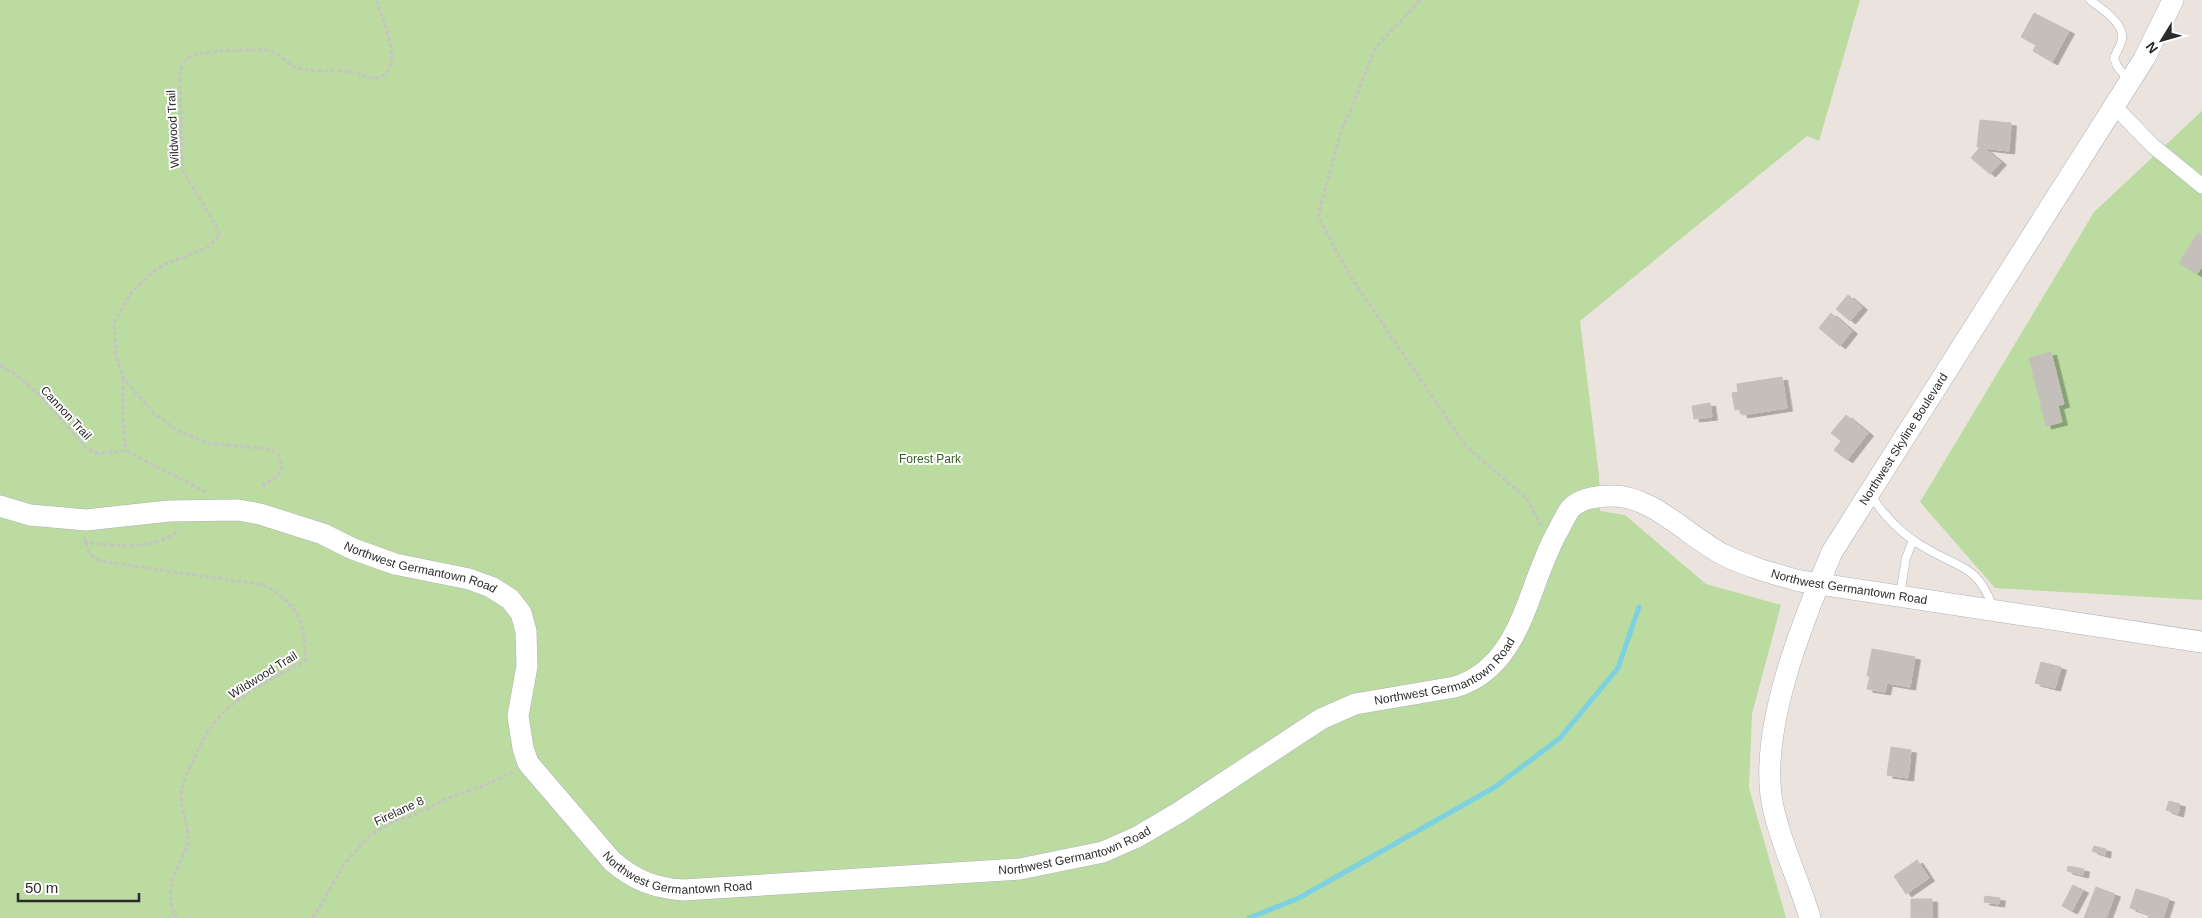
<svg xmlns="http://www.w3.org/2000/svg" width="2202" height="918" viewBox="0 0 2202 918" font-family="Arial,sans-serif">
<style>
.green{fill:#bbdba1}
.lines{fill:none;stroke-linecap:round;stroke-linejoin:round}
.stream{stroke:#7dd1e1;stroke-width:5}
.building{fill:#c4bfba;stroke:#c6c0b8;filter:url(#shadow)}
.service-casing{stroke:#afb2ba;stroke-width:9}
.minor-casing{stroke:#afb2ba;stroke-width:16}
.secondary-casing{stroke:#afb2ba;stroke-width:22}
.path{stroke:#c4c4c4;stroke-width:3;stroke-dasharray:4 2.5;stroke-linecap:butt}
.service{stroke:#fff;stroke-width:8}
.minor{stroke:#fff;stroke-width:15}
.secondary{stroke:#fff;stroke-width:21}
.labels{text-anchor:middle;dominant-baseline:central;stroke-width:4;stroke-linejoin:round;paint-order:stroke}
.street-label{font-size:12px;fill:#2b2b2b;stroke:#fff}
.park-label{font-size:12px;fill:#356022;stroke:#fff}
</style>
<defs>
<filter id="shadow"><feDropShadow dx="5.5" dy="3" stdDeviation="0" flood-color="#0004"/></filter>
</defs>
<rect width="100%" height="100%" fill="#ebe4de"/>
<path class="green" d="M0,0h1860l-41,141 -12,-5 -227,185 19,154 1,36 25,4 81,69 75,21 -29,109 -3,74 37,130h-1786z
M2202,111v489l-207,-12 -75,-86 174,-290z"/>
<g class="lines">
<path class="stream" d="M1249,918l50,-20 196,-111 65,-49 58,-70 21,-61"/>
</g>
<path class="building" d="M2034,13l35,18 -17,31 -19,-11 3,-6 -15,-8z
M1980,120l31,3 -2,28 -25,-3 17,14 -11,12 -19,-16 9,-11h-3z
M2198,233l4,3v31l-5,7 -18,-11z
M1848,295l14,12 -12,14 -14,-12z
M1831,313l21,18 -12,15 -21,-18z
M2051,352l13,52 -6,2 4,16 -16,4 -17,-68z
M1782,377l5,31 -45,7 -1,-6 -6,1 -3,-17 6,-1 -1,-8z
M1710,403l2,14 -18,2 -2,-13z
M1846,415l22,18 -21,27 -13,-10 7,-9 -10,-8z
M1872,649l43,8 -5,30 -23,-4 -2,9 -18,-3 3,-13h-3z
M2041,662l20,5 -6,21 -20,-5z
M1891,747l20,3 -3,28 -21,-3z
M2169,801l11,3 -2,10 -12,-4z
M2094,846l12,3 -1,6 -13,-4z
M1917,860l12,18 -23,16 -12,-18z
M2068,866l16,3 -1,6 -16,-4z
M2073,885l10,5 -11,21 -10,-5z
M2096,887l19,7 -9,24h-22z
M2136,889l33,10 -6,19h-15l1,-4 -19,-6z
M1985,896l15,2 -1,6 -15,-2z
M1911,899h21v19h-21z"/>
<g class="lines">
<defs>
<path id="service" d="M2090,0c11,8 35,24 32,39 -1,7 -6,13 -8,19l3,8 12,15
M1871,495c14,23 34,42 58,55 34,19 49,17 64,57
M1900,595l6,-37 7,-18"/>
<path id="minor" d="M2115,107l38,39 49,40"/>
<g id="secondary">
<path id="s1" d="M0,506l30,9 56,5 83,-9 69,-1 22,4 63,20 30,15 42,15 74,15 22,8 19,12 11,14 5,18 1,35 -9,50 5,32 5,15 84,98c22,19 42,27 71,29l337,-21 83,-17 34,-15 41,-24 143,-94 34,-15 100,-17c69,-21 72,-104 104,-158 3,-6 7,-14 11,-20 10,-11 28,-13 42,-13 40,-1 78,42 112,59 24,12 50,19 76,26l402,61"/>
<path id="s2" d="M1810,918c-11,-38 -29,-73 -37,-111 -16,-74 30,-187 59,-255l312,-493 29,-59"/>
</g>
</defs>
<use href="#service" class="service-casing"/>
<use href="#minor" class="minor-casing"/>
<use href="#secondary" class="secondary-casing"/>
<path class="path" d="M1420,0l-44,47 -36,88 -22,81 32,60 116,170 61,53 14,26
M0,366c33,14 61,55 85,81l10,6 31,-2 80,41
M123,379v41l3,31
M262,486l16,-10 4,-11 -4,-11 -8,-5 -63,-6 -29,-12 -24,-18 -31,-35 -7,-23 -2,-32 17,-30 19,-19 15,-10 42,-16 13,-13 -5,-11 -29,-48 -4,-8 -2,-92c1,-9 3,-16 12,-20 10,-6 61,-6 76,-6 12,3 18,14 29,18 17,5 36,1 53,4 9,1 18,7 26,6 32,-6 6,-59 0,-78
M84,537l5,16 11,8 164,24c34,18 42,39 41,76 -51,28 -89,41 -112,100 -4,9 -10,19 -11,29 -4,19 10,37 5,56 -2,8 -8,16 -11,24 -7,15 -7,33 0,48
M84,542c32,4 68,9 96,-12
M313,918l32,-55 25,-28 20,-12 26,-9 30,-15 42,-15 26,-13"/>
<use href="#service" class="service"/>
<use href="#minor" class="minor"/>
<use href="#secondary" class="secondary"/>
</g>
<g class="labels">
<g class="street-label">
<text transform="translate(173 129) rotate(-93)">Wildwood Trail</text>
<text transform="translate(66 413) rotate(47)">Cannon Trail</text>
<text stroke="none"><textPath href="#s2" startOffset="516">Northwest Skyline Boulevard</textPath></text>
<text stroke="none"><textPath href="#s1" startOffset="432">Northwest Germantown Road</textPath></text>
<text stroke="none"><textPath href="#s1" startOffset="2245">Northwest Germantown Road</textPath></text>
<text stroke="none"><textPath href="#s1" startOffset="1720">Northwest Germantown Road</textPath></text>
<text transform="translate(263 675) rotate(-32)">Wildwood Trail</text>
<text transform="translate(399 811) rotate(-25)">Firelane 8</text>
<text stroke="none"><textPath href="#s1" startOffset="1301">Northwest Germantown Road</textPath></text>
<text stroke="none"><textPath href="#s1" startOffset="896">Northwest Germantown Road</textPath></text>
</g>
<g class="park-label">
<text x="930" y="459">Forest Park</text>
</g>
</g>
<g transform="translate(2162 40) rotate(233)" stroke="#ffffff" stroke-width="4" paint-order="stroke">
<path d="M0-4L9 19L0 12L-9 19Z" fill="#2b2b2b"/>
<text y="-8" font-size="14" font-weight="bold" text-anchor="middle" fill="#2b2b2b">N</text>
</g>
<path d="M18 893v8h121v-8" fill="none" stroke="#2b2b2b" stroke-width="2.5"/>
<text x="25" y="893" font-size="15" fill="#2b2b2b" stroke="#ffffff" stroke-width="4" paint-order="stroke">50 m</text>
</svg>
